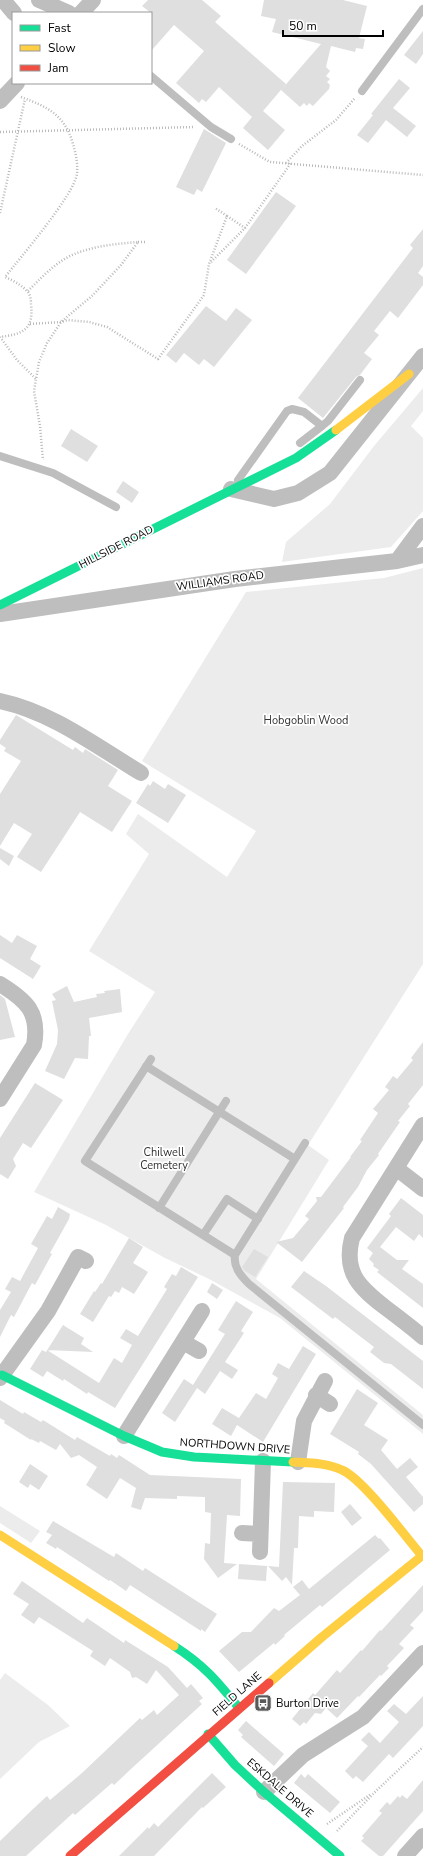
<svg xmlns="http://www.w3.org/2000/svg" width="423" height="1856" viewBox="0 0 423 1856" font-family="'Nunito Sans',sans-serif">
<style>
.green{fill:#ececec}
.building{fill:#dfdfdf}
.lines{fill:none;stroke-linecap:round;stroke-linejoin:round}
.path{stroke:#b9b9b9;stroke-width:2.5;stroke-dasharray:1 2;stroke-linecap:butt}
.lane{stroke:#bebebe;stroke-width:8}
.street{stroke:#bebebe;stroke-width:16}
.fast{stroke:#16e098;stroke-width:9}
.slow{stroke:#ffcf43;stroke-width:9}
.jam{stroke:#f24e42;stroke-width:9}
.labels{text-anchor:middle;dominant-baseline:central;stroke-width:3.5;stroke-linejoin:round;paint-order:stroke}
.street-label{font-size:11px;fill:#000;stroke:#fff}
.park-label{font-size:11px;fill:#333;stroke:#fff}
.poi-label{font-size:11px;fill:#000;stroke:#fff;text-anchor:start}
</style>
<rect width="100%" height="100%" fill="#fff"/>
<path class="green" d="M423,388v23l-12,15 12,12v73l-32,36 -109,15 4,-20 44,-38 44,-58z
M423,568v396l-115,181 21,15 -73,119 167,136v19l-143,-116 -71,-39 -44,-21 -59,-33 -72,-33 94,-158 27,-42 -66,-41 60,-97 -23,-20 12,-20 89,63 29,-46 -114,-70 104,-169 138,-14z
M0,1506l40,25 -9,12 -31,-20z
M5,1673l43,32 22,21 -31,16 -39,37v-99z"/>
<path class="building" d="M148,0h54l19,16 -6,6 71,62 -23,27 22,19 -17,20 -25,-22 9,-11 -33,-30 -13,15 -4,-3 -3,4 -23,-20 28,-32 -30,-26 -23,26v-38l-9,-7z
M264,0h79l24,6 -8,32 6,1 -2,10 -7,-1 -1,4 -24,-6 -5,21 4,4 -4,5 4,3 -3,3 3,3 -1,4 -16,17 -4,-3 -2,3 -3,-3 -4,4 -19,-17 40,-46 -49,-12 4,-13 -15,-3z
M423,31v23l-7,10 -12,-9z
M399,79l11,9 -17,20 23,18 -9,11 -21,-17 -18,23 -11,-8 16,-20 -2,-1z
M204,129l22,14 -24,49 -5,-3 -3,6 -18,-8z
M276,192l20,14 -50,68 -19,-14z
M423,229v37l-5,7 5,4v8l-25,33 -8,-7 -16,20 5,4 -15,18 8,6 -12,16 -4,2 -33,41 -25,-20 115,-150 -3,-3z
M206,306l20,15 10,-13 16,12 -38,47 -10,-8 -5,6 -15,-12 -8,10 -10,-8z
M71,429l27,17 -11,16 -26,-16z
M123,481l16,11 -7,11 -16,-11z
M16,715l57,35 2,-3 8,6 2,-4 33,21 -10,16 24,15 -20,31 -32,-20 -39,60 -24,-15 15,-23 -18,-11 -14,23v-52l21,-33 -17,-10 2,-3 -6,-4v-4z
M153,781l12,8 3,-5 18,11 -18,28 -32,-20 12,-19 2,2z
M0,848l14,8 -5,10 -9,-7z
M0,935l12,8 5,-8 20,11 -7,13 11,7 -8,13 -33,-21z
M67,986l7,16 23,-5 -1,-3 9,-1 -1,-2 16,-2 2,23 -33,6 2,18h-2l-1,23 -13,-1 -11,21 -19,-8 12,-27 1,-14 -6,-29 4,-1 -4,-6z
M0,995l5,4 10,38 -15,3z
M423,1042v43l-15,19 2,2 -12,15 2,1 -22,32 1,1 -12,15 -9,17 -15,20 1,1 -42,54 -26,-20 17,-4 16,-19 -4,-3 12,-15 -1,-4h5l30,-40h-1l12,-16 -2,-1 18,-27 -5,-4 16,-19 -4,-3 8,-11 4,3 16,-19 -2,-2z
M35,1083l28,17 -32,48 -8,-5 -10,16 3,7 -8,13 -8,-5v-36z
M401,1198l22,17v23l-4,-4 -5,7 -18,-14 -16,20 17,13h12l-7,9 21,15v24l-46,-36 2,-2 -6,-4 1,-2 -5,-5 4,-6 -6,-5 24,-32 -2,-2z
M58,1207l12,7 -1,5 -19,34 2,1 -17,31 -3,-2 -18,34 -3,-2 -11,22v-27l11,-18 -6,-3 7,-12 8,4 18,-33 -7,-4 16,-28 5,3z
M129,1238l14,9 -10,16 15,9 -14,22 -12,-7 -3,6 -4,-2 -4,6 -2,-1 -16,26 -13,-8 14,-23 1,1 6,-9 1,1z
M254,1249l14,8 -13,20 -10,-6 -3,-4z
M181,1267l17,10 -83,131 -27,-16 -1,2 -23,-15 -1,2 -16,-10 -4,6 -13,-8 12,-19 4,2 17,-27 21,13 -3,6 12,8 -46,-2 52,33 15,-25 8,5 10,-18 -12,-7 6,-9 12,7 29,-47 -3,-2 8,-13 4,2z
M304,1271l22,15 97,75v28l-32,-25 -7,-1 -14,-11 4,-5 -39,-30 -2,2 -42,-32z
M212,1283l11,7 -6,9 -10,-7z
M236,1301l17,11 -12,19 3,2 -19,29 13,8 -6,9 -12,-8 -15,23 -8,-6 -22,34 -13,-9 22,-34 9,6 32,-51 -7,-4z
M303,1346l13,8 -53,88 -26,-17 -6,11 -19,-12 10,-16 17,10 17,-25 10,6 12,-21 -6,-4 6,-11 11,6z
M357,1389l21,14 -14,22 24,15 -7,10 16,19 13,-11 8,9 -12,10 17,20v7l-9,8 -43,-48 -13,-10 1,-2 -29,-18z
M0,1400l23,14 1,-2 17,10 2,-2 32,20 2,-3 33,19 1,-2 6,4 2,-3 31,20 91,4 -1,37 -13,-1 -3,48 13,1 -19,14 -14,-19 1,-16 5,1 1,-31 -6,-1v-15l-28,-1v3l-32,-1 -4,12 -10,-3 5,-19 -16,-10 -13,21 -21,-14 11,-18 -18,-12 -8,3 -11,-14 -4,6 -16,-9 -1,2 -8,-4v1l-27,-17 1,-2 -5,-3z
M30,1464l18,12 -9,14 -9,-6 -2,4 -9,-6z
M283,1482l52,1 -1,29 -20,-1v6l-15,-1 -1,32h-4l-2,37 -6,-8 -4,4 -14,-15 11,1z
M350,1504l12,14 -10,8 -11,-14z
M53,1521l61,36 2,-4 27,18 2,-3 72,46 -12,18 -4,-3v2l-71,-46 -4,6 -16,-11 -1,1 -52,-34 -1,2 -10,-6 6,-8 -6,-3z
M375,1535l4,4 1,-1 10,12 -68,57 -2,-2 -36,30 1,1 -10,9 -1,-2 -35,29 -20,-21 23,-19h9l23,-24 5,3 21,-16 -7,-8 9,-7 7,9z
M239,1564l28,2 -1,15 -28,-2z
M22,1581l61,42 4,-5 37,25 1,-3 43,27 19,21 4,-4 12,14 -4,3 3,3 -71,65 -17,16 -2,-2 -37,32 -2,-2 -47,43h-26v-15l33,-32 14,-13 3,4 32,-27 58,-55 2,2 12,-10 3,5 22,-20 -23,-25 -9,14 -11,-7 -4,1 -2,-6 -20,-14 -5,8 -15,-10 3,-5 -54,-34 -5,7 -13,-9 8,-11 -16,-10z
M423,1585v26l-13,14 4,3 -15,16 5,4 -17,18 2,2 -8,8 -1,-1 -21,22 -1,-1 -21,22 -11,-10 -5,6 -6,-1 -9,11 -2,-2 -4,4 -8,-7 21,-26 2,2 22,-25 3,3 21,-23 1,1 18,-21 1,1z
M423,1696v30l-30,32 -4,-4 -26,28 -7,-6 -3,3 -8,-8 23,-25 -7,-6 8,-8 11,11 19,-21 -12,-11 7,-7 12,10z
M246,1721l38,33 -10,12 -33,-29 2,-2 -5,-5z
M212,1773l14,14 -23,21 -1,-1 -48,49h-35l29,-29 1,2 5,-6 4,4z
M301,1774l4,4 3,-4 32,28 -10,11 -36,-30z
M423,1780v31l-40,45h-4l-18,-15 3,-3 -2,-2 20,-23 -3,-2 8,-9 3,3 8,-9 2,2 2,-3 5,4z"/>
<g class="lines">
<path class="path" d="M21,97c27,10 44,18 52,47 3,10 5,20 4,30 -3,21 -57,84 -72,103 7,3 15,7 21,13 4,3 5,9 5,14 3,26 -8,30 -31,33l17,23 19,19
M0,132l195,-5
M239,144l31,18 153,13
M286,163l16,-17 34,-26 19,-22
M0,213l25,-114
M227,216l18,12
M138,242h8
M211,262l34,-34 46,-65
M28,291c12,-12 25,-26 40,-34 22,-11 47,-13 70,-15l-17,23 -28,30 -32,27 -14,21 -8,19 -5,29 6,35 3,34
M30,324l31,-2 7,-2 21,2 18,5 51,32 46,-64 5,-31 18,-48 -12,-8
M327,1824l44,-30
M337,1831l40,-41 46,-43"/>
<path class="lane" d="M151,76l60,51 20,12
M362,91l61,-82
M300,443l22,-17
M0,456l53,17 63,34
M238,480l49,-69 5,-2 12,3 18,14 6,-5 32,-41
M151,1059l-66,102 150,94
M146,1066l149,93
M305,1143l-70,112c-2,12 6,21 14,29l174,141
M159,1208l67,-107
M203,1235l24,-36 31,20"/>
<path class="street" d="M3,0l11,13
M39,0l30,13
M81,13l12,-13
M0,101l17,-18
M231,489l43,10 24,-6 32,-20 93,-117
M397,561l26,-6
M0,614l235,-35 162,-18 26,-35
M0,701c52,11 96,45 141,72
M0,984c26,16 40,28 34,61l-34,54
M423,1125l-71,113c-9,35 8,50 34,70 12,9 25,19 37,29
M396,1168l27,21
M183,1342l16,9
M0,1378l48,-67 30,-54 8,4
M316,1395l14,9
M124,1436l78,-125
M298,1462l6,-41 21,-40
M242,1533l18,1
M260,1552l3,-91
M264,1792l39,-37 60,-38 60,-64
M405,1856l18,-20"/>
<path class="fast" d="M0,605l296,-147 40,-28
M2,1375l122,61 38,16 32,5 99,5
M174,1646c30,19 43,35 65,62
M208,1734l27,31 29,27 76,64"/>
<path class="slow" d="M336,430l73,-56
M293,1462c17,1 34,1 49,8 21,9 63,66 80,86
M0,1535l174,111
M269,1683l53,-46 101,-82"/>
<path class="jam" d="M70,1856l199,-173"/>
</g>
<defs>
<symbol id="bus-square" viewBox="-11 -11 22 22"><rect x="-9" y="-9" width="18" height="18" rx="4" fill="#595959" stroke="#fff"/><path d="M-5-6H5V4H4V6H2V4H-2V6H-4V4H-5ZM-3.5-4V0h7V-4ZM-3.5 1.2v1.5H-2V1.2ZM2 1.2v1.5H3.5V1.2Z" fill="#fff"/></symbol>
</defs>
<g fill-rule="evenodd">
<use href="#bus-square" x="253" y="1693" width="20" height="20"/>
</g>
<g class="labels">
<g class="street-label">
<text transform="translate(116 547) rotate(-27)">HILLSIDE ROAD</text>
<text transform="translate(220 581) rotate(-8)">WILLIAMS ROAD</text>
<text transform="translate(235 1446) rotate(4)">NORTHDOWN DRIVE</text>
<text transform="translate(237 1694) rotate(-41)">FIELD LANE</text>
<text transform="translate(280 1788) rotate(41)">ESKDALE DRIVE</text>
</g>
<g class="park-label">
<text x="306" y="720">Hobgoblin Wood</text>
<text x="164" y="1152">Chilwell<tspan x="164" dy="13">Cemetery</tspan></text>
</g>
<g class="poi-label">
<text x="276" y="1703">Burton Drive</text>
</g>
</g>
<rect x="12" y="12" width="140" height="72" fill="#ffffff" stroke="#999999"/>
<rect x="20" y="25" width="20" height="6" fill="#16e098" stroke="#999999"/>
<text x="48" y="32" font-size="12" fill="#000000">Fast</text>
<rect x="20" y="45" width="20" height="6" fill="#ffcf43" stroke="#999999"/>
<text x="48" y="52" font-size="12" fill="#000000">Slow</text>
<rect x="20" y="65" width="20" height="6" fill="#f24e42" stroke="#999999"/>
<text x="48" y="72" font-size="12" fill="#000000">Jam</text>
<path d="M283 30v6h100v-6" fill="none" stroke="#000000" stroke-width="2"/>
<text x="289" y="30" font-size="12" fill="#000000" stroke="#ffffff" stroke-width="3" paint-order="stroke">50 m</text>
</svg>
